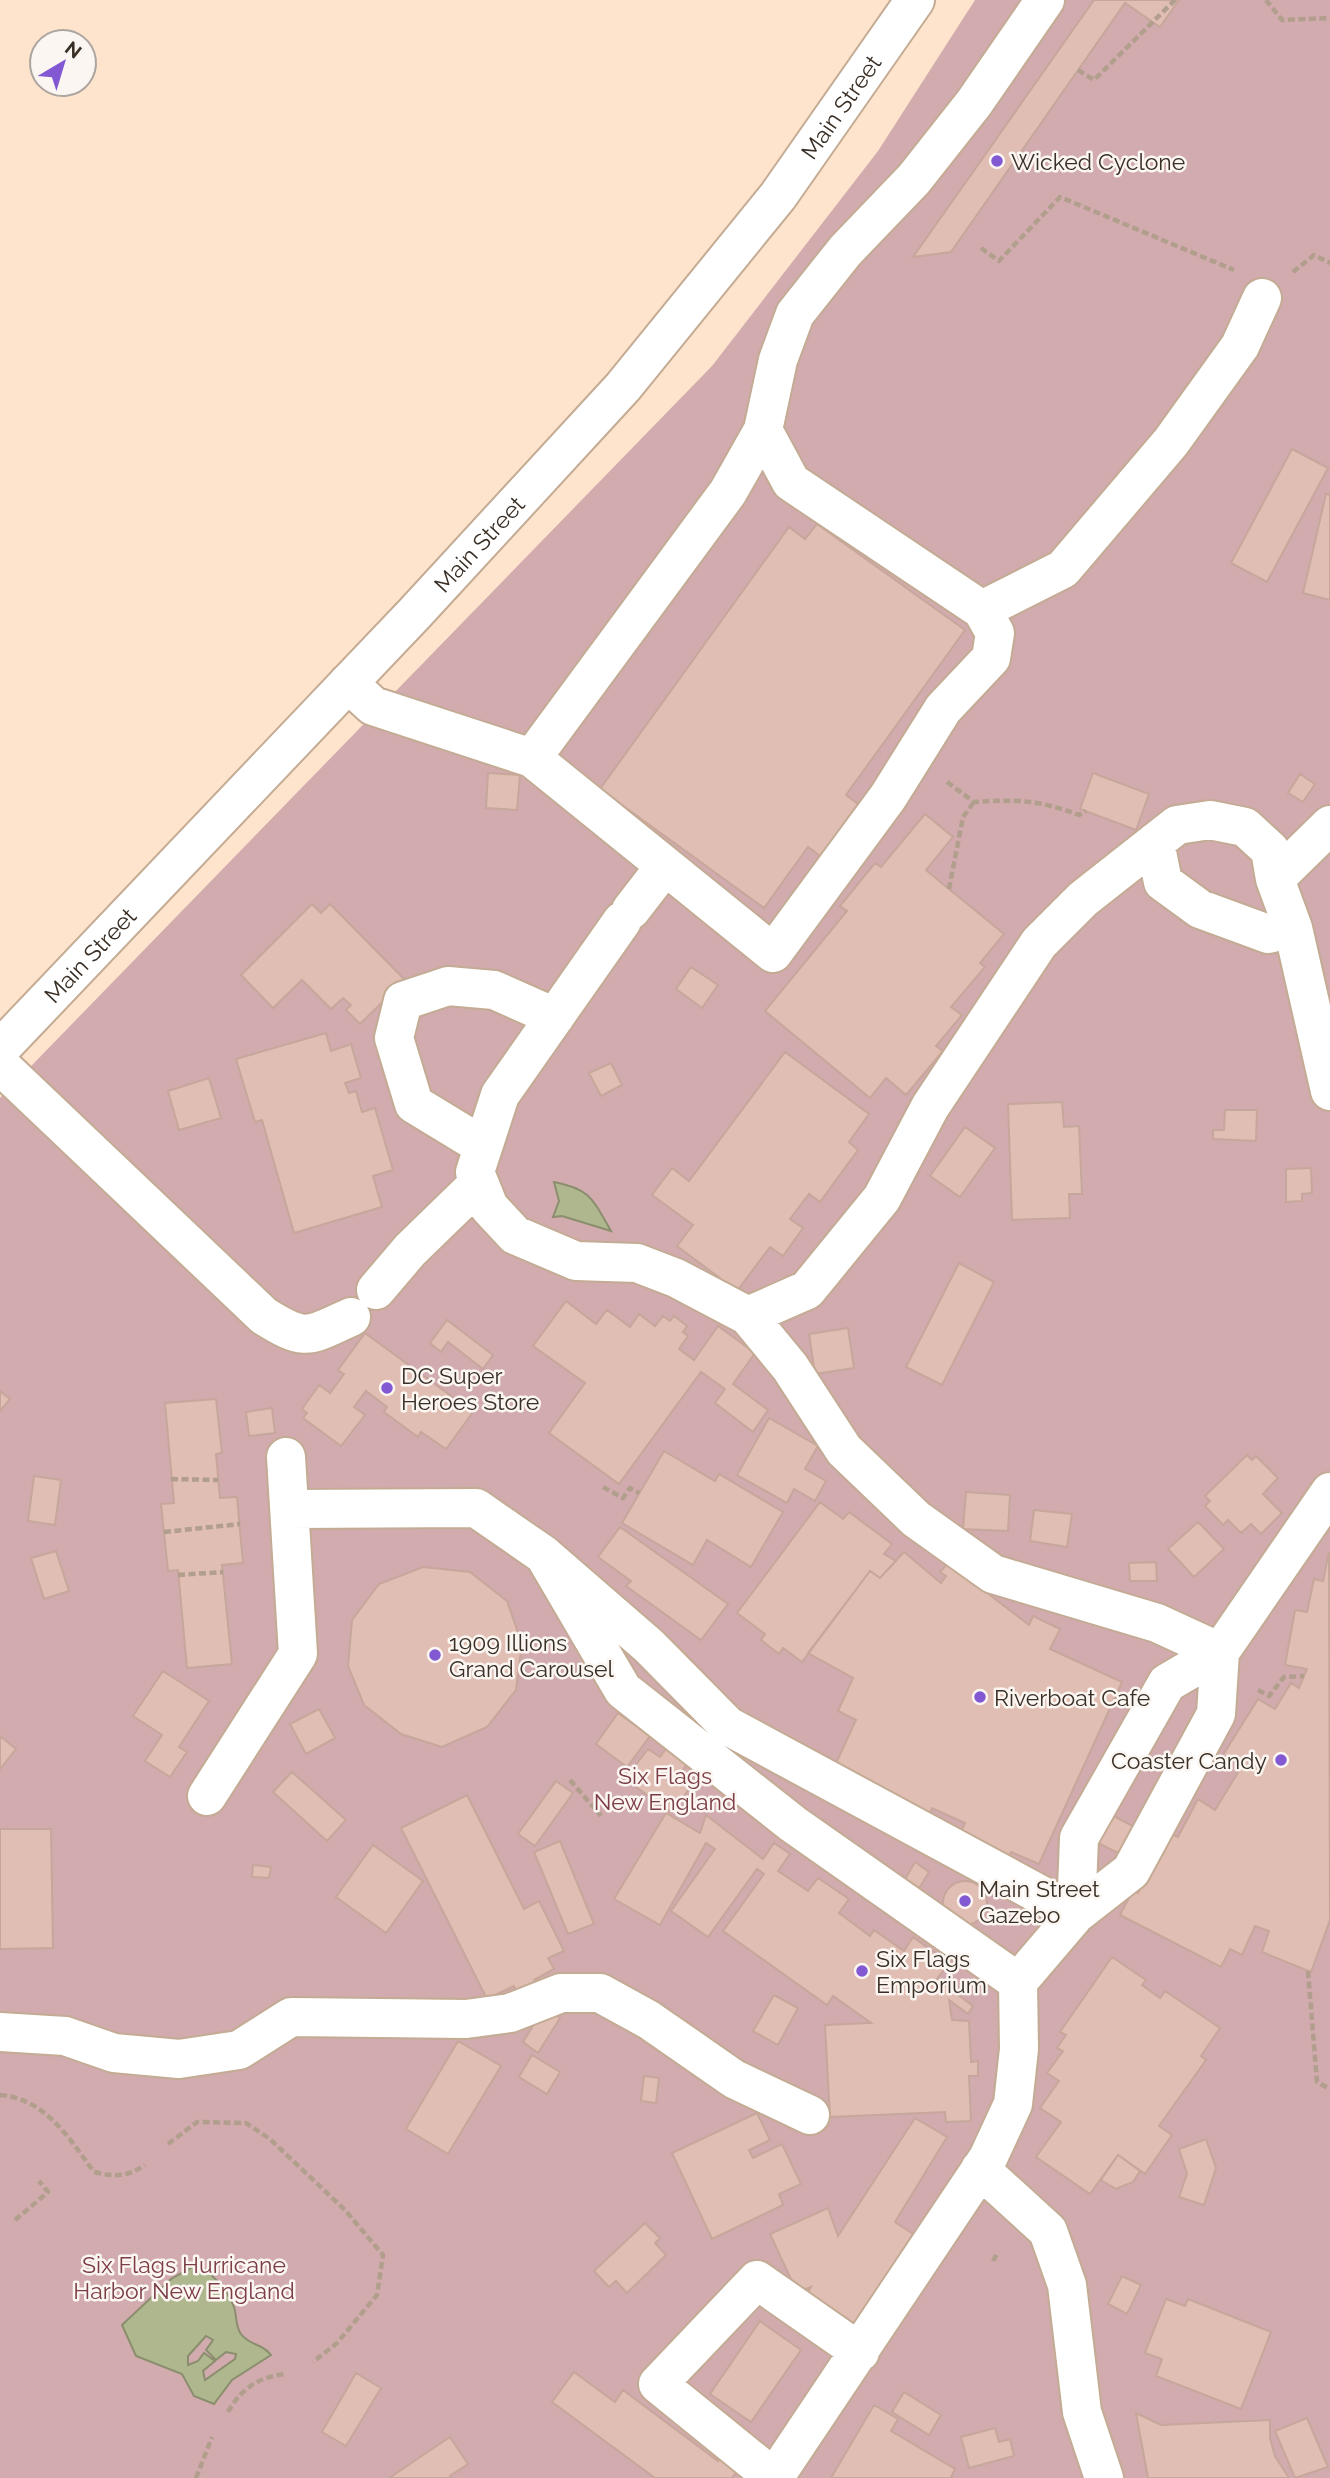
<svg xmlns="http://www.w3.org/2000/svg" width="1330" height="2478" viewBox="0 0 1330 2478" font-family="Raleway,sans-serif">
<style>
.green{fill:#d1abae}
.water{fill:#aeb78d;stroke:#8b8e6e;stroke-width:2;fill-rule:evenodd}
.building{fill:#e1beb3;stroke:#c7a69b;stroke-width:2}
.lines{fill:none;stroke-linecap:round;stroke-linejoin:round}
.minor-casing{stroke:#c4ab94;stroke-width:42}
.major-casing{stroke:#c4ab94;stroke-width:42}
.path{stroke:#b29e8c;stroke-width:4.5;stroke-dasharray:7 3.5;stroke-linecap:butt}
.minor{stroke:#fff;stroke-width:38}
.major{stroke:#fff;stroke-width:38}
.poi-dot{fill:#8259d3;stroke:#fbf6f1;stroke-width:2.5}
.labels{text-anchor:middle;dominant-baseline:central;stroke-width:5;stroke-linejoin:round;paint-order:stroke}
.street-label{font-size:23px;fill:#392f26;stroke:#fbf6f1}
.poi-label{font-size:23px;fill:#392f26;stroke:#fbf6f1;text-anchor:start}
.park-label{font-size:23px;fill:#7c3d45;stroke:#fbf6f1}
</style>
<rect width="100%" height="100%" fill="#fee4cc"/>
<path class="green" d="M975,0h355v2478h-1330v-1380l712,-732 166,-215z"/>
<path class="water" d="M554,1182c37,7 39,18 57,49l-49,-15 -9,1 6,-16z
M198,2264c15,11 29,25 36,43 3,8 1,19 7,27 9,12 21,9 30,21l-39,25 -18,24 -20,-8 -12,-22 -46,-18 -14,-31 49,-46zM206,2336l7,4 -7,10 10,10 10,-8 10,2 -1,5 -30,21 -2,-9 12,-10 -11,-8 -6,8 -10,4v-9z"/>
<path class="building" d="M1094,0h85l-19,27 -35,-24 -174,249 -38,5z
M1292,449l36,19 -61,114 -36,-19z
M1326,494l4,1v105l-27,-7z
M817,524l148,106 -119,165 23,17 -38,52 -23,-17 -44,61 -164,-119 189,-262 16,12z
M488,773l32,2 -3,35 -31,-2z
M1093,773l56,21 -13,36 -56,-21z
M1300,774l15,10 -12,18 -15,-9z
M925,814l28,23 -27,33 78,64 -24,29 5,4 -34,40 11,8 -26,31 7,5 -37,44 -20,-17 -16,20 -105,-87 82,-100 -7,-5 35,-43 6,4z
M312,904l9,9 9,-9 75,76 -45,44 -14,-14 5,-5 -8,-7 -12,11 -29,-29 -29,28 -32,-33z
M691,967l27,18 -16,23 -26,-19z
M326,1033l5,18 20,-7 10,34 -16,5 4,10 7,-2 6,21 13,-4 18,62 -20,6 9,31 -88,26 -32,-113 -7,2 -19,-63z
M785,1052l84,62 -20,28 9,8 -38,52 -11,-8 -19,25 13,9 -20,28 -13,-9 -33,44 -60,-45 16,-21 -41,-30 20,-27 17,13z
M611,1063l11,22 -21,11 -12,-23z
M209,1078l12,40 -42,12 -11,-39z
M1062,1102l2,25 15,-1 3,68h-13l1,24 -58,2 -4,-116z
M1225,1110h32l-1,31 -43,-2v-9h11z
M965,1127l30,21 -35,49 -30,-21z
M1311,1168l1,25 -10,1v7l-16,1v-33z
M959,1263l35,19 -52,103 -36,-18z
M566,1301l30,23 11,-14 23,17 9,-13 16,12 8,-10 7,5 4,-5 13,10 -4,6 5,4 -9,13 15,11 24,-34 37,27 -22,31 35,26 -15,22 -38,-29 10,-14 -24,-17 -82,112 -70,-51 36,-50 -52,-37z
M447,1320l46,35 -10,14 -35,-27 -7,10 -11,-9z
M848,1328l6,40 -39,6 -6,-40z
M365,1333l108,79 -27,37 -25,-17 -3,5 -34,-25 3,-5 -21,-16 -12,16 11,8 -24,31 -38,-28 4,-5 -5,-4 17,-24 11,8 14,-19 -6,-4z
M0,1391l10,8 -10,12z
M216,1399l6,54 -6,1 4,44 17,-1 6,66 -21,2 10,99 -45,4 -9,-98 -10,1 -7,-67 13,-1 -9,-100z
M272,1408l3,25 -26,3 -3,-24z
M769,1418l49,28 -13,23 21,12 -11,20 -21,-12 -7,14 -50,-28z
M664,1451l51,30 4,-7 64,38 -32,55 -44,-27 -14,25 -71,-42z
M1247,1455l5,5 4,-4 22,22 -15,16 19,19 -21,21 -10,-10 -10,9 -13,-13 -5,5 -18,-19 5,-5 -5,-5z
M34,1476l27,4 -6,45 -27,-4z
M966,1492l44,3 -2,36 -45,-2z
M820,1502l23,17 6,-7 43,32 -8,10 12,7 -16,17 -10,-7 -68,91 -19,-14 -4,6 -18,-14 4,-6 -28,-21z
M1034,1510l38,4 -5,33 -37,-6z
M1198,1522l26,27 -30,28 -26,-28z
M620,1527l108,77 -27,36 -75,-54 5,-5 -33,-24z
M56,1551l13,40 -25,8 -13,-41z
M904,1552l37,31 5,-7 -6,-4 8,-9 81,62 4,-9 27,13 -10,20 72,33 -83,182 -28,-12 -5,12 -50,-22 9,-19 -33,-15 -3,8 -97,-44 24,-52 -18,-9 15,-33 -45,-25 62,-82 10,7z
M1329,1552l1,368 -19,52 -49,-20 7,-21 -14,-5 -13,29 -12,-6 -9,18 -101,-52 13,-25 5,3 31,-60 9,4 20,-38 17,11 27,-44 -19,-11 35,-56 17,10 16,-26 8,5 8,-19 -22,-4 10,-55 12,2 7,-33 9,2z
M1156,1562l1,19h-27l-1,-18z
M423,1567l47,5 37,29 15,43 -6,46 -29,37 -45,20 -41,-13 -37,-29 -16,-39 4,-46 27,-36z
M163,1671l46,30 -30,46 8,5 -17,25 -25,-16 17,-26 -29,-19z
M319,1709l16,29 -29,16 -16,-30z
M618,1713l32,23 -23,31 -31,-23z
M0,1736l16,13 -16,20z
M648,1749l12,8 6,-8 21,15 -6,9 13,9 -22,31 -47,-34z
M292,1772l54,48 -19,21 -54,-49z
M556,1781l17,12 -38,53 -17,-12z
M467,1795l57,114 15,-8 25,50 -16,7 6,11 -20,11 3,6 -19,9 -4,-9 -27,13 -86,-171z
M666,1813l34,20 6,-18 57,44 11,-16 16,11 -12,17 30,20 10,-13 31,21 -10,14 31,23 4,-6 30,21 9,-14 36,26 -12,16 36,27 -5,8 -19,-14 3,20 17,1 2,41 7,-1v15h-9l2,45 -25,1 -1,-10 -115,5 -5,-92 46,-2 -38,-27 -6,9 -104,-74 41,-57 -7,-5 -49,68 -37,-26 44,-62 -9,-6 -46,82 -46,-26z
M1112,1815l28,15 -14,27 -28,-14z
M0,1829h51l2,119 -53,1z
M560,1841l34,83 -26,10 -34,-82z
M373,1845l50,36 -37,52 -50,-36z
M915,1862l14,10 -11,18 -14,-9z
M253,1865l18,2 -2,11 -17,-1z
M943 1903a22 22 0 1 1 44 0a22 22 0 1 1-44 0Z
M1112,1957l34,23 -4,5 18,13 5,-7 55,37 -19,28 5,4 -47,66 13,9 -27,39 -27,-19 -28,39 -54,-37 25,-35 -21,-14 19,-27 -12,-8 16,-22 -6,-3 9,-13 -6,-3z
M774,1995l24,13 -20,37 -25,-14z
M544,2008l16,10 -22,35 -15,-11z
M458,2041l43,25 -53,88 -42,-25z
M532,2055l28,17 -13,22 -28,-17z
M644,2076l15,2 -3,25 -15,-2z
M757,2113l13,27 -21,10 4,8 29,-14 19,40 -22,10 4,11 -71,34 -40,-86z
M915,2118l32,19 -52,85 18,12 -61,98 -50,-31 9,-14 -14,5 -27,-58 58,-26 10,28z
M1206,2139l10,29 -12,37 -25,-8 8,-23 -8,-25z
M1118,2155l22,16 -7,11 -17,7 -15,-9z
M645,2223l15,15 -5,5 11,12 -39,38 -11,-12 -7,6 -15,-16z
M1122,2276l19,9 -14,29 -19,-10z
M1166,2299l19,7 3,-7 83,33 -30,77 -85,-33 6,-17 -17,-6z
M760,2321l41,29 -50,72 -41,-28z
M574,2372l41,30 8,-12 95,71 5,-7 17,13 -8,11h-77l-103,-76z
M356,2373l25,15 -35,58 -24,-14z
M904,2392l37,23 -12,20 -37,-23z
M874,2405l24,14 -7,12 64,38 -4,8 2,1h-122z
M1136,2413l25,12 109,-5v18l5,18 14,22h-141z
M1307,2418l21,49 -33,11 -20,-47z
M995,2428l4,14 11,-3 4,17 -45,12 -8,-31z
M450,2437l18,27 -18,12 2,2h-63z"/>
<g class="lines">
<defs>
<path id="minor" d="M763,430l28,52 191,128 13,23 -4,25 -48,51 -55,88 -115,156 -241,-195 196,-266 35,-62 15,-70 17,-46 50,-63 69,-72 60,-76 71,-103
M982,610l81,-41 108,-127 69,-96 22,-48
M348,683l25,23 159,52
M1330,825l-55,54 18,49 37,163
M1155,842l8,40 37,27 68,25 25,-6
M631,910l34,-44
M622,921l-122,174 -25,77 14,35 26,28 61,26 61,2 39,15 72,38 59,-26 75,-92 48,-91 109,-164 44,-44 94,-74 33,-5 35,7 25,23 5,29
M0,1065l264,251c42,26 43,21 87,1
M483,1146l-69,-42 -20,-66 9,-37 45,-15 46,4 61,27
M376,1290l34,-40 69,-67
M290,1509l186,-1 68,47 79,135 170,134 225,158 1,67 -6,55 -25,54 -214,320
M544,1555l105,91 79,80 348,188 55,-43 85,-157 4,-62 -63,-29 -164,-49 -77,-55 -72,-69 -54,-83 -42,-51
M207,1796l91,-142 -12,-197
M1018,1982l58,-68 3,-76 88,-155 53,-31 110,-160
M0,2032l65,4 49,17 65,6 60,-9 52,-33 175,2 44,-6 51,-20h39l49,27 85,59 76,36
M980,2169l68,62 19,54 15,127 22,66
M774,2478l-116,-94 99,-104 103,72"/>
<g id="major">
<path id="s1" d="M0,1049l415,-436 208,-226 155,-191 137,-196"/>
</g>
</defs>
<use href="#minor" class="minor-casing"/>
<use href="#major" class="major-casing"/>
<path class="path" d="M1266,0l16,20 48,-2
M1078,70l16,10 81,-80
M981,248l18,13 61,-64 174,73
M1293,272l21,-17 16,8
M947,782l27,20c43,-3 65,-2 105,13l7,-4
M949,889l14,-72 11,-15
M171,1479l47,1
M603,1487l20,11 7,-10 9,5
M164,1532l76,-8
M178,1575l45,-3
M1258,1690l11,6 15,-19 20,-1
M570,1780l31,36
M1308,1971l9,111 13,7
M0,2095c46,4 69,43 94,77 21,5 33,5 51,-7
M168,2144l29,-22 49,1 24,16 75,71 38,45 -6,40 -40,48 -24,19
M15,2220l33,-28 -9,-11
M993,2261l5,-9
M228,2412c13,-23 30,-35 57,-38
M196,2478l16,-41"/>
<use href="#minor" class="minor"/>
<use href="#major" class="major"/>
</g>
<g class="poi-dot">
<circle cx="997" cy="161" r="7"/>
<circle cx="387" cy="1388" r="7"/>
<circle cx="435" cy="1655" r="7"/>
<circle cx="980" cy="1697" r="7"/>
<circle cx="1281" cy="1760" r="7"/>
<circle cx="965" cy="1901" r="7"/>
<circle cx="862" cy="1971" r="7"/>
</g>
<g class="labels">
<g class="street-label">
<text stroke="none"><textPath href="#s1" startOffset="1264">Main Street</textPath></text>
<text stroke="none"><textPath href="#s1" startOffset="696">Main Street</textPath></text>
<text stroke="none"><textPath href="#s1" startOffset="130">Main Street</textPath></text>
</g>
<g class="poi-label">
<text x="1011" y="161">Wicked Cyclone</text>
<text x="401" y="1375">DC Super<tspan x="401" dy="26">Heroes Store</tspan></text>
<text x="449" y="1642">1909 Illions<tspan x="449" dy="26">Grand Carousel</tspan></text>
<text x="994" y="1697">Riverboat Cafe</text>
<text x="1267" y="1760" text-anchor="end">Coaster Candy</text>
<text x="979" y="1888">Main Street<tspan x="979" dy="26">Gazebo</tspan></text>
<text x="876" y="1958">Six Flags<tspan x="876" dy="26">Emporium</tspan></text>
</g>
<g class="park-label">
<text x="665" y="1775">Six Flags<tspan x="665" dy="26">New England</tspan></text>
<text x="184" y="2264">Six Flags Hurricane<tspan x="184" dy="26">Harbor New England</tspan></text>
</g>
</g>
<g transform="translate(63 63) rotate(38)"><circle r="33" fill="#fbf6f1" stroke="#ada6a0" stroke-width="2"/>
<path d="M0-5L12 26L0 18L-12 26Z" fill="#8259d3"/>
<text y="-10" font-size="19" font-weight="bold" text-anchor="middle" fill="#392f26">N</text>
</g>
</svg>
